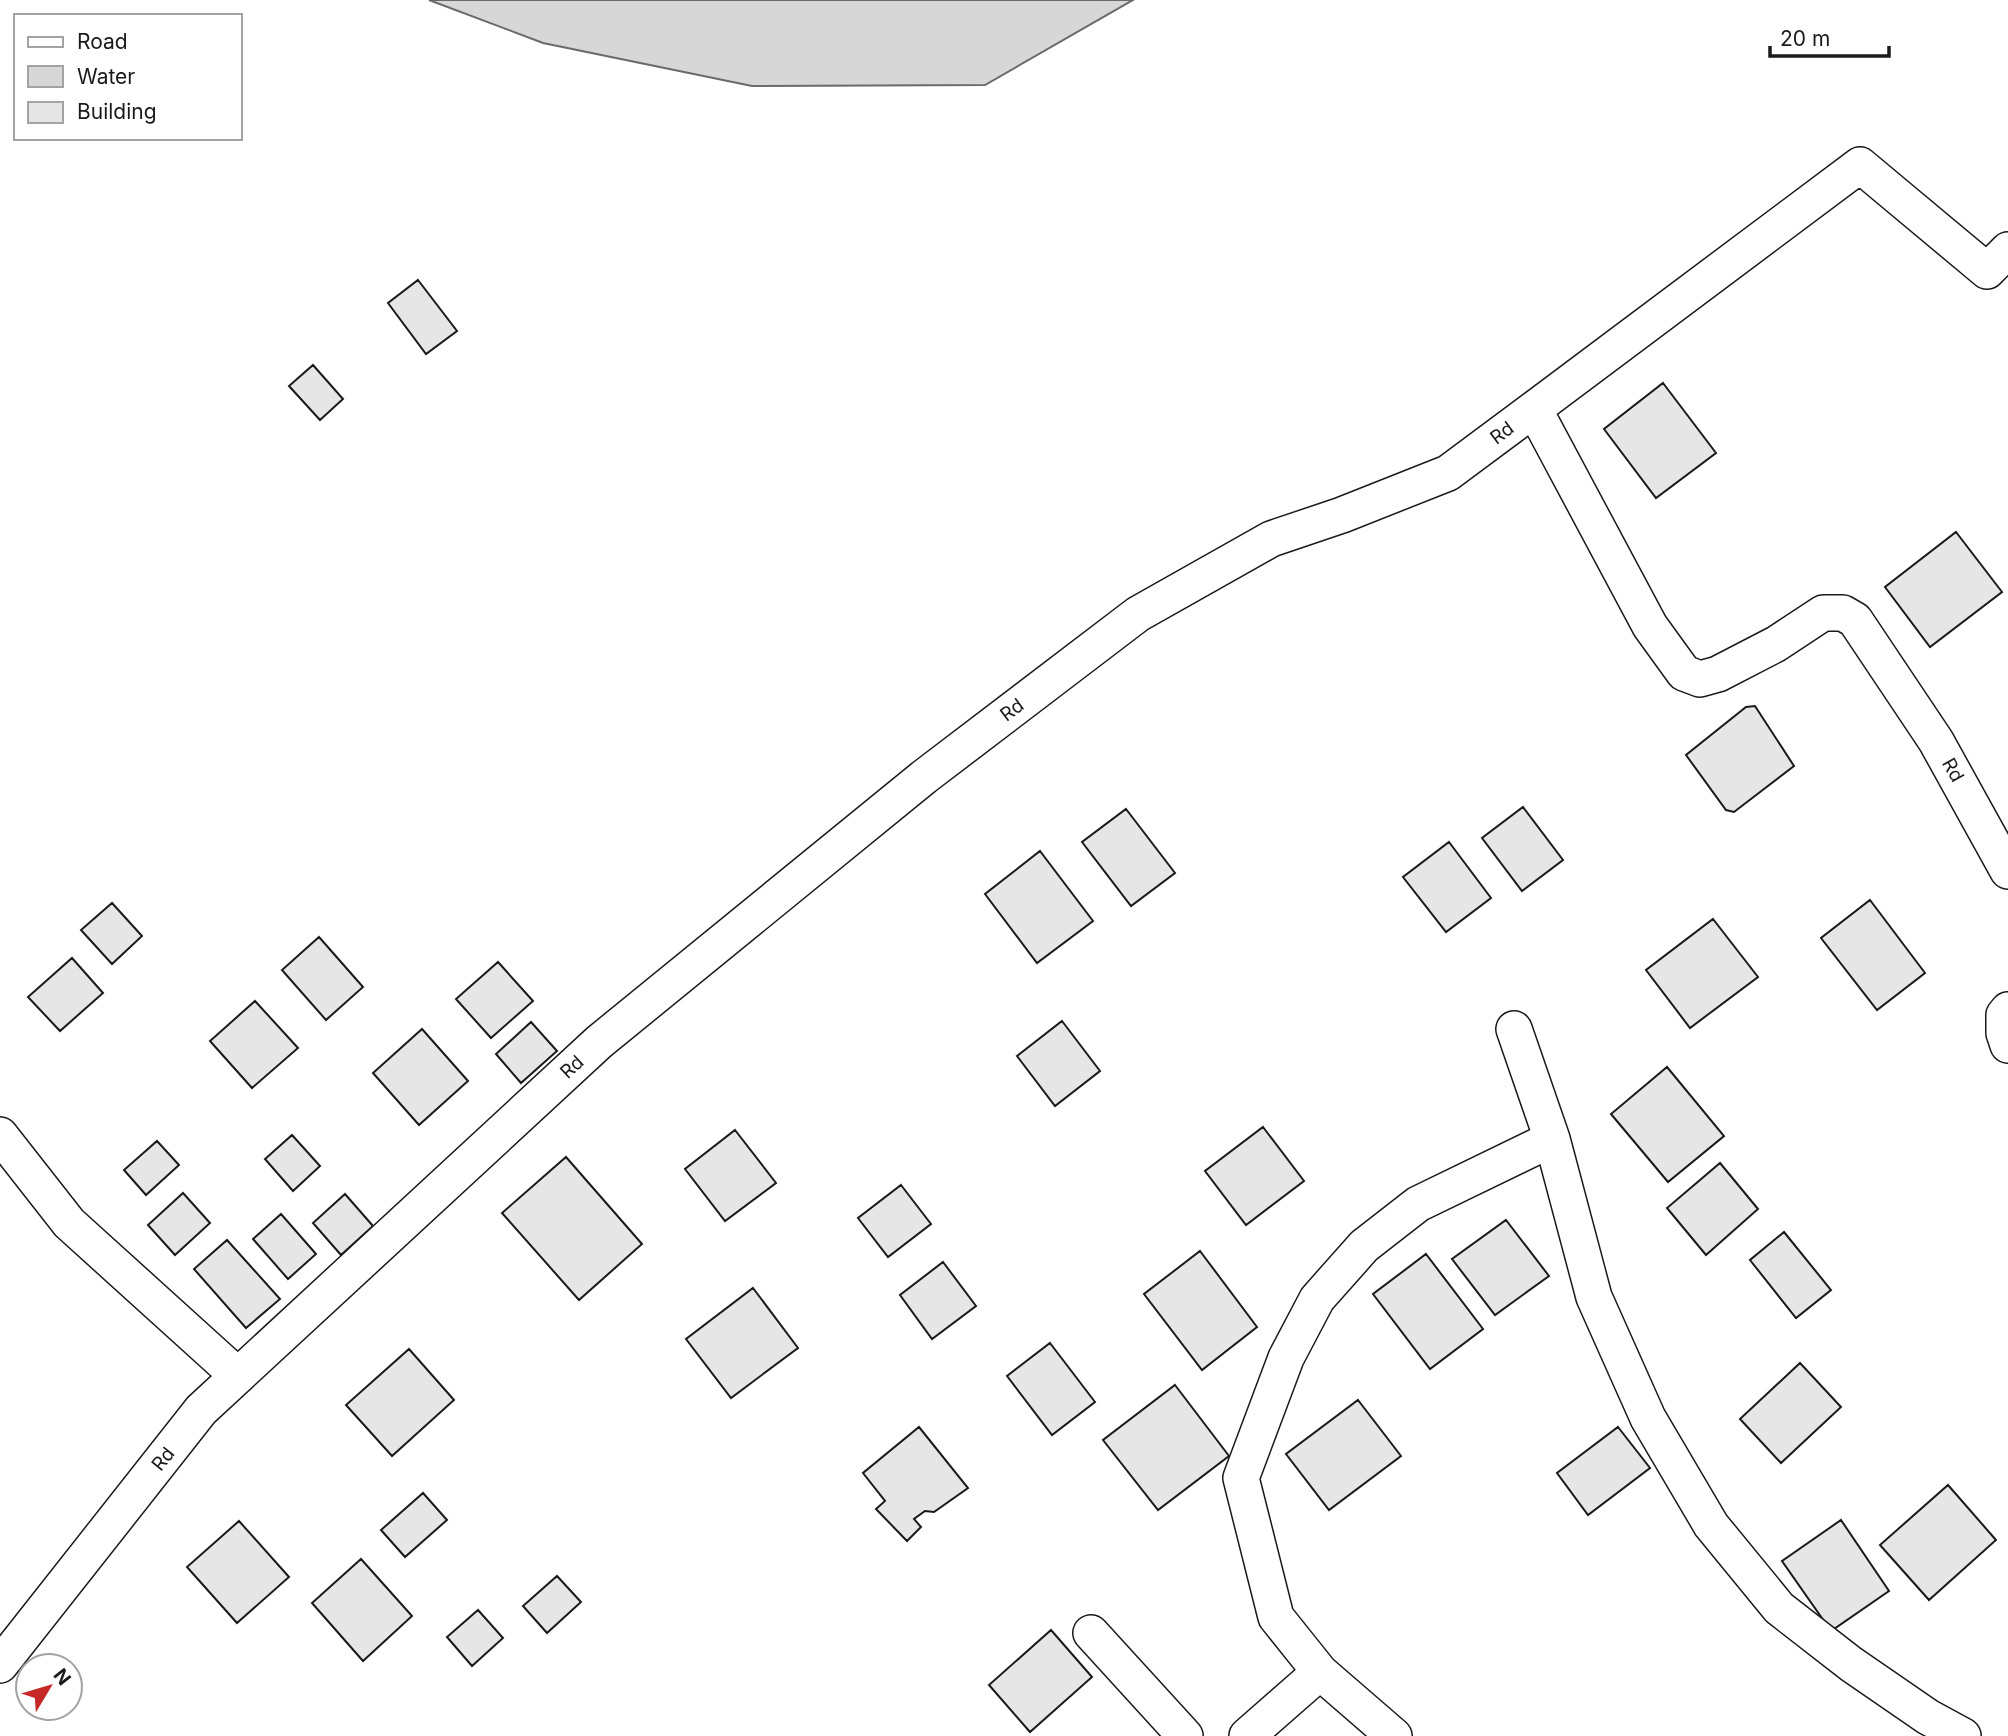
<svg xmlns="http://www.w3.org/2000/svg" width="2008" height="1736" viewBox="0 0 2008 1736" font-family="Inter,sans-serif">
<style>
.water{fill:#d7d7d7;stroke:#6a6a6a;stroke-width:2}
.building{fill:#e6e6e6;stroke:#1a1a1a;stroke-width:2}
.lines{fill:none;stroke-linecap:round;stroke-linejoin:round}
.minor-casing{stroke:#1a1a1a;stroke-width:38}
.minor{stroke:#fff;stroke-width:35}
.labels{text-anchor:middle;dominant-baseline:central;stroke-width:5;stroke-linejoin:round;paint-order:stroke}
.street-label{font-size:19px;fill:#1a1a1a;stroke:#fff}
</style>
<rect width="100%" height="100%" fill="#fff"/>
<path class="water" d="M429,0h704l-148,85 -233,1 -209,-43z"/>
<path class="building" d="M418,280l39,51 -31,23 -38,-51z
M313,365l30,34 -23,21 -31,-34z
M1663,383l53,70 -60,45 -52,-69z
M1956,532l46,60 -72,55 -45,-60z
M1755,706l39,60 -60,46 -8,-2 -40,-55 60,-48z
M1523,807l40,53 -41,31 -40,-53z
M1126,809l49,64 -44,33 -49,-64z
M1449,842l42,56 -45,34 -43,-55z
M1040,851l53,70 -56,42 -52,-69z
M1870,900l55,73 -48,37 -56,-72z
M112,903l30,33 -30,28 -31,-34z
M1713,919l45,58 -68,51 -44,-58z
M319,937l44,50 -37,33 -44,-50z
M72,958l31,35 -43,38 -32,-34z
M498,962l35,39 -42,37 -35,-39z
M255,1001l43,47 -46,40 -42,-47z
M1062,1021l38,50 -45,35 -38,-50z
M531,1022l26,29 -36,32 -25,-29z
M422,1029l46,52 -49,44 -46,-52z
M1667,1067l57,69 -56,46 -57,-68z
M1263,1127l41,54 -58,44 -41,-54z
M735,1130l41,53 -51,38 -40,-52z
M292,1135l28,31 -27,25 -28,-32z
M157,1141l22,24 -33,30 -22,-25z
M566,1157l76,87 -63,56 -77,-87z
M1720,1163l38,46 -52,46 -39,-47z
M901,1185l30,39 -43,33 -30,-39z
M183,1193l27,30 -35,32 -27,-30z
M345,1194l28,32 -32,29 -28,-32z
M281,1214l35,40 -28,25 -35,-40z
M1506,1220l43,56 -54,39 -43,-56z
M1784,1232l47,58 -35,28 -46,-58z
M227,1240l53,59 -34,29 -52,-59z
M1200,1251l57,76 -55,43 -58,-76z
M1426,1254l57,75 -53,40 -57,-75z
M943,1262l33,44 -44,33 -32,-44z
M753,1288l45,60 -67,50 -45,-59z
M1050,1343l45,59 -43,33 -45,-59z
M409,1349l45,51 -62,56 -46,-51z
M1800,1363l41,44 -60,56 -41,-44z
M1175,1385l54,71 -71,54 -55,-70z
M1358,1400l43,56 -72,54 -43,-56z
M919,1427l49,61 -34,24 -9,-1 -11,8 7,8 -14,14 -31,-32 9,-8 -22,-28z
M1618,1427l32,41 -62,47 -31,-42z
M1948,1485l48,55 -67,60 -49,-55z
M423,1493l24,27 -42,37 -24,-27z
M1841,1520l48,71 -58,40 -49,-70z
M239,1521l50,56 -52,46 -50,-56z
M361,1559l51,57 -49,45 -51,-58z
M557,1576l24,26 -34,31 -24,-27z
M478,1610l25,28 -31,28 -25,-29z
M1051,1630l41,47 -62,55 -41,-47z"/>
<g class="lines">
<defs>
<path id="minor" d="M1534,409l326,-244 127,106 21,-21
M2008,1010l-4,5v18l4,12
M1514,1029l38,110 42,158 54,121 63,107 68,83 72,56 77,53 35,19
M0,1135l69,88 169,153
M1091,1633l94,103
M0,1665l201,-255 398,-368 325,-265 214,-163 133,-75 71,-24 106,-42 86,-64 116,217 34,47 16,6 18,-5 58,-30 47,-31h20l12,7 81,121 72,130
M1320,1672l-44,-55 -35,-139 45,-120 31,-59 47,-53 54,-42 134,-65
M1247,1736l73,-64 74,64"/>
</defs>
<use href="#minor" class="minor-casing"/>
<use href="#minor" class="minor"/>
</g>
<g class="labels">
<g class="street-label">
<text transform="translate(1502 433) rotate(-37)">Rd</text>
<text transform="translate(1012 710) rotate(-37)">Rd</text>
<text transform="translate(1953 770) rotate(61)">Rd</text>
<text transform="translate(572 1067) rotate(-43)">Rd</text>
<text transform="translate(163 1459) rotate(-51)">Rd</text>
</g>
</g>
<rect x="14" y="14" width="228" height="126" fill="#ffffff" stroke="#a3a3a3" stroke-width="2"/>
<rect x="28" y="37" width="35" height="10" fill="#ffffff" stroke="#a3a3a3" stroke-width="2"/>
<text x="77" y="49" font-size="21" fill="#1a1a1a">Road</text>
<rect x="28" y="66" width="35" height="21" fill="#d7d7d7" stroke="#a3a3a3" stroke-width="2"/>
<text x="77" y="84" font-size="21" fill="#1a1a1a">Water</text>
<rect x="28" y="102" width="35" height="21" fill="#e6e6e6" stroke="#a3a3a3" stroke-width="2"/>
<text x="77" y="119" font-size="21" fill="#1a1a1a">Building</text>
<g transform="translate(49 1687) rotate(52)"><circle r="33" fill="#ffffff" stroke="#a3a3a3" stroke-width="2"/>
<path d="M0-5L12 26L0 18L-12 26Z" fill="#c62828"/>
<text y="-10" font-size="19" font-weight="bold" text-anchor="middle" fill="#1a1a1a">N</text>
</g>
<path d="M1770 46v10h119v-10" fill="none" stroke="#1a1a1a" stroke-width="3.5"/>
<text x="1780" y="46" font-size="21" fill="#1a1a1a" stroke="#ffffff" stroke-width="5" paint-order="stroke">20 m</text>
</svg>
